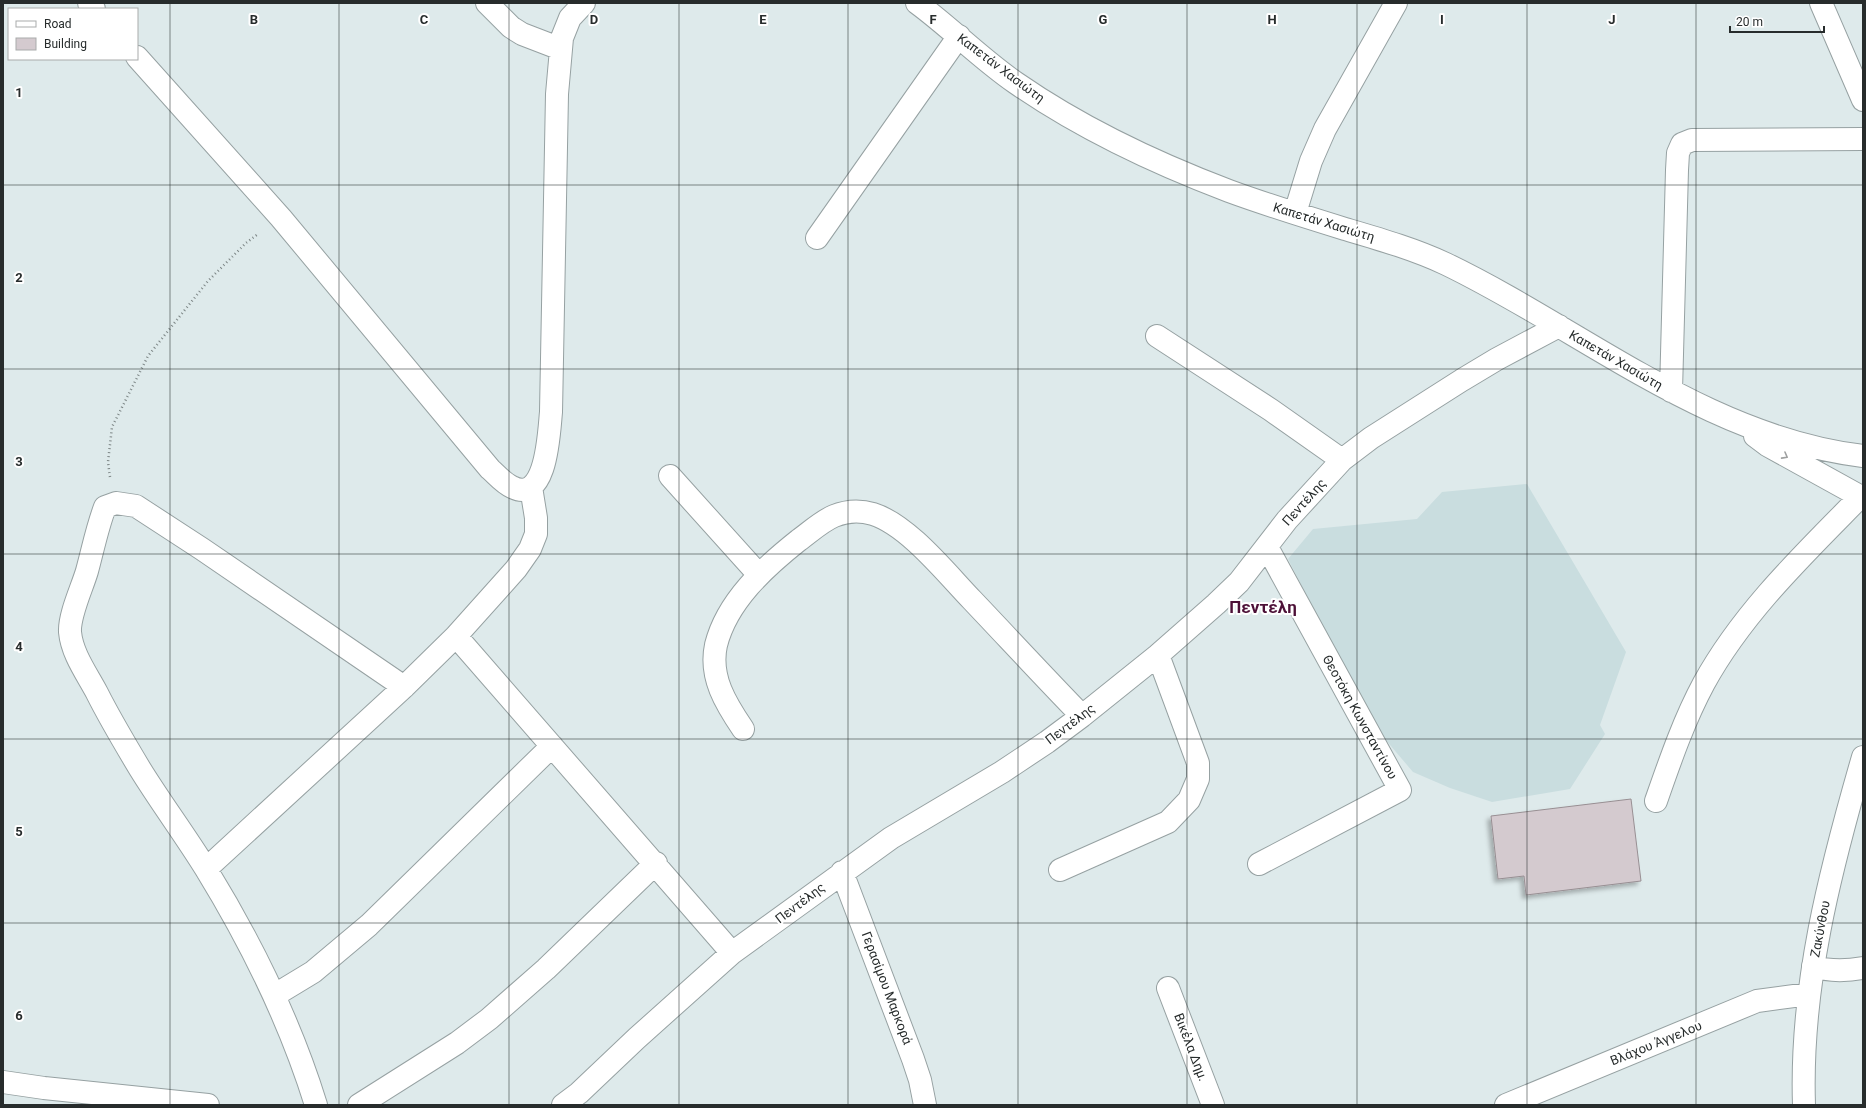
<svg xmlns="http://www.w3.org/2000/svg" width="1866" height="1108" viewBox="0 0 1866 1108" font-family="Roboto,sans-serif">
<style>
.built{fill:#c9dddf}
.building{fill:#d4cacf;stroke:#988f93;filter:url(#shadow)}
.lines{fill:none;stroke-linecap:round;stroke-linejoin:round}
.minor-casing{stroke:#96a1a2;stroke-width:24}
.path{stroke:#7d8686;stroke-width:2.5;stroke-dasharray:1 3;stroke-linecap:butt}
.minor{stroke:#fff;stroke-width:22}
.oneway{stroke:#9ea0a0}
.grid{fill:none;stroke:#272c2c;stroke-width:1;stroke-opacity:0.55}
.labels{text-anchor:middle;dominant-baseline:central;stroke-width:4;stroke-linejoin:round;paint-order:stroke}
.street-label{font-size:13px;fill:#272c2c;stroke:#fff}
.district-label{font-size:17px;font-weight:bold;fill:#4c1037;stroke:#fff}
.grid-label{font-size:13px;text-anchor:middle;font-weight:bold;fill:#272c2c;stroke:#fff;stroke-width:4;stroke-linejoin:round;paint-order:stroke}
</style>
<defs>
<filter id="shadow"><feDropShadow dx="-3.5" dy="3.5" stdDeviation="2" flood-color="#0004"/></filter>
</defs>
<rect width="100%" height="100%" fill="#deeaeb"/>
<path class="built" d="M1527,484l99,168 -26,73 5,9 -35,55 -78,13 -42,-14 -37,-16 -40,-47 -85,-166 25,-30 104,-10 25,-27z"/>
<path class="building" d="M1631,799l10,82 -115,14 -2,-19 -26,3 -7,-63z"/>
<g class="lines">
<defs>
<path id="minor" d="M89,3l5,6
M487,3l24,24 11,7 39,15
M917,3c34,25 64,56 99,80 65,45 139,80 213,108 38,14 77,26 116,38 34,10 69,20 101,35 137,66 260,173 417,192
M1821,3l42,97
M137,57l144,161 209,251c7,6 13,14 22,18 35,18 37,-56 39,-75l6,-318 5,-56 8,-20 14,-15
M1295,213l16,-52 14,-32 71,-126
M817,238l142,-202
M1157,336l114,74 71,50
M1671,391l6,-221 1,-17 4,-9 10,-4 171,-1
M1755,436l12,9 96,53
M670,476l89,99
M456,636l276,317
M743,729c-17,-25 -34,-52 -27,-84 11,-44 49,-78 83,-105 11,-8 23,-19 35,-24 12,-5 26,-6 39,-2 35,11 73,59 99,86 37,39 73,78 110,116
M1656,801c14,-40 28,-81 48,-118 39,-71 100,-129 156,-186
M1259,864l141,-74 -133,-243
M206,869l198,-182 52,-51 60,-67 14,-20 6,-15v-16l-5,-31
M1060,870l108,-48 21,-22 9,-21v-16l-40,-108
M842,872l71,187 7,21 5,25
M1813,966c17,6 33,5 50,2
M1168,988l45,117
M275,995l38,-23 56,-47 183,-179
M3,1082l41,6 164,17
M316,1105c-26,-84 -64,-161 -110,-236 -21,-34 -45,-66 -66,-100 -15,-25 -30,-50 -43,-76 -10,-19 -25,-39 -27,-61 -1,-17 12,-44 17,-61 6,-22 10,-43 18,-64l11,-4 20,3 66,43 202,138
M359,1105l98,-62 32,-24 57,-50 110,-106
M563,1105l16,-12 58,-55 95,-85 159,-115 111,-66 45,-30 35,-26 76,-61 58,-51 23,-22 48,-62 55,-60 29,-22 91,-58 35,-21 62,-33
M1506,1105l251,-104 52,-7
M1804,1105c-4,-119 26,-234 59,-348"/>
</defs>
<use href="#minor" class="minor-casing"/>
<path class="path" d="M110,477l-2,-15 4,-35 36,-71 60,-75 38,-38 12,-9"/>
<use href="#minor" class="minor"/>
</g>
<defs><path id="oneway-chevron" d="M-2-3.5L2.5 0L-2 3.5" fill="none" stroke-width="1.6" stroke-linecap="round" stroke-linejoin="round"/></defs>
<use class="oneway" href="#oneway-chevron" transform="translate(1785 456) rotate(29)"/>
<path class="grid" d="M170,3v1102M339,3v1102M509,3v1102M679,3v1102M848,3v1102M1018,3v1102M1187,3v1102M1357,3v1102M1527,3v1102M1696,3v1102M3,185h1860M3,369h1860M3,554h1860M3,739h1860M3,923h1860"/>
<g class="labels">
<g class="street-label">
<text transform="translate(1001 68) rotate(37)">Καπετάν Χασιώτη</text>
<text transform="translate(1324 222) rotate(17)">Καπετάν Χασιώτη</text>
<text transform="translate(1616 360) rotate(30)">Καπετάν Χασιώτη</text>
<text transform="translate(1304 502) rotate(-48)">Πεντέλης</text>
<text transform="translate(1360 717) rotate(61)">Θεοτόκη Κωνσταντίνου</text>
<text transform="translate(1070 724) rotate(-37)">Πεντέλης</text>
<text transform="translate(800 903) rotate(-37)">Πεντέλης</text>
<text transform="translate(1820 929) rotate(-79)">Ζακύνθου</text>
<text transform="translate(887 988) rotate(69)">Γερασίμου Μαρκορά</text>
<text transform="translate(1656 1043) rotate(-22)">Βλάχου Άγγελου</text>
<text transform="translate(1191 1047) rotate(69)">Βικέλα Δημ.</text>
</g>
<g class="district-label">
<text x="1263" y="607">Πεντέλη</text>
</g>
</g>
<g class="grid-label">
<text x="254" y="24">B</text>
<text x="424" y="24">C</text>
<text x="594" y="24">D</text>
<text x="763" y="24">E</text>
<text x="933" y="24">F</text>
<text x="1103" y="24">G</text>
<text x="1272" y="24">H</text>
<text x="1442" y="24">I</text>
<text x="1612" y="24">J</text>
<text x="19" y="97">1</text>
<text x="19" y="282">2</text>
<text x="19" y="466">3</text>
<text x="19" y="651">4</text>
<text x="19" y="836">5</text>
<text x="19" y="1020">6</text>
</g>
<rect width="1866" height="1108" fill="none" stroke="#272c2c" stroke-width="8"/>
<rect x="8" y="8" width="130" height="52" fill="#ffffff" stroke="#a9abab"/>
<rect x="16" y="21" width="20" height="6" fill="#ffffff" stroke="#a9abab"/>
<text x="44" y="28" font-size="12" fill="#272c2c">Road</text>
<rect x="16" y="38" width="20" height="12" fill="#d4cacf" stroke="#a9abab"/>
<text x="44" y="48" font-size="12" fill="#272c2c">Building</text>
<path d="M1730 26v6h94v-6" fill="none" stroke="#272c2c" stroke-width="2"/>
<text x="1736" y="26" font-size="12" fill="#272c2c" stroke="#ffffff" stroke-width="3" paint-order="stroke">20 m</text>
</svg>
